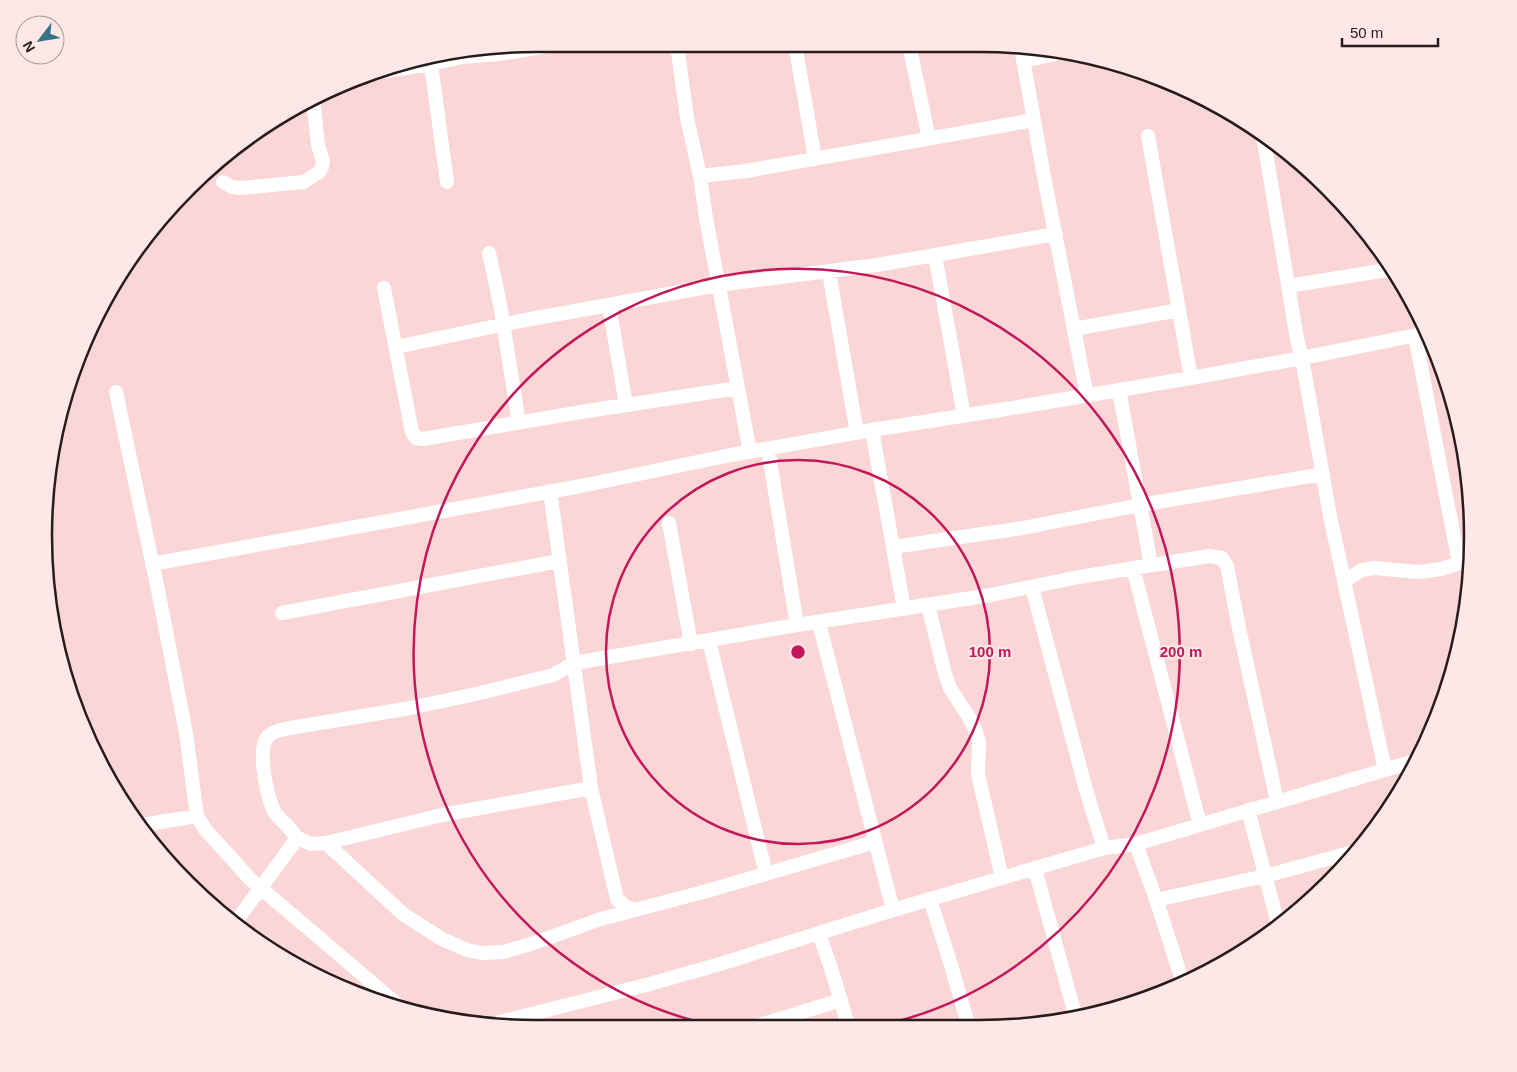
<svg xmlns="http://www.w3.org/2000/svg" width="1517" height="1072" viewBox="0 0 1517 1072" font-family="Helvetica,sans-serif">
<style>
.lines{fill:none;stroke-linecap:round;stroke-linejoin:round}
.minor{stroke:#fff;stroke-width:14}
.ring{fill:none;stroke:#c2185b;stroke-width:2.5}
.rim{fill:none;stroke:#271b1b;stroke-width:2.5}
.centre{fill:#c2185b;stroke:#fee8e7;stroke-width:2.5}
.ring-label{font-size:15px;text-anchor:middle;font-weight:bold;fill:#c2185b;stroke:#fee8e7;stroke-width:4.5;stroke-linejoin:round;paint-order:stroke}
</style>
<rect width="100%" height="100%" fill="#fbd6d6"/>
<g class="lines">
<path class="minor" d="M677,44l10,74 13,58 6,42 44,234
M795,44l20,115
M909,44l20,95
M1021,48l24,134 42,214
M1024,61l40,-9
M431,64l16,118
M373,73l58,-9 32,-7 36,-3 62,-10
M1263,135l34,204 5,19 28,158 55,254
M1148,136l43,242
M700,176l46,-5 288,-51
M223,182l9,5 9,1 63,-6 15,-10 3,-5 1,-6 -5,-16 -5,-46
M489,253l11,51 19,119
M935,255l29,161
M829,272l28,161
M1288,286l105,-17
M384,288l28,144 4,6 7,1 164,-28 151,-23
M609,305l17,100
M1074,329l105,-19
M1415,336l44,227
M396,347l124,-26 198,-36 159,-20 179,-31
M1119,390l32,175
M116,392l42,198 28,143 11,83
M872,430l32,179
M768,449l29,176
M550,491l41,297 26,111 9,8 9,3
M669,523l22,121
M893,547l130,-19 117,-23 183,-31
M152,564l429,-78 150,-31 141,-25 128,-20 191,-32 111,-20 125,-25
M1133,568l67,257
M1344,581l18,-11 12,-2 45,4 22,-3 31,-10
M1032,587l54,203 18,58
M928,605l17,69 5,14 20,31 6,12 3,11 -1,32 24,104
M282,613l277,-52
M819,623l74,287
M709,641l57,233
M1248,810l30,114
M142,825l55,-9 8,13 45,50 154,131
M296,837l15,7 15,-1 116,-28 149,-27
M326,843l77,71 39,25 25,11 15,3 21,-1 28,-8 70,-25 106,-28 168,-49
M1136,844l23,64 24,75
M1035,869l41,149
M930,899l21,66 17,59
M1156,900l109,-24 92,-25
M234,924l59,-80 3,-7c-5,-9 -14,-15 -20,-23 -9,-13 -18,-61 -10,-75 5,-8 15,-9 24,-11l115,-19 71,-15 77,-19 21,-12 223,-38 194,-30 88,-18 130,-21 13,2 5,8 12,62 38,173
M819,934l11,31 18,60
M488,1025l158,-40 74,-21 173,-54 211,-62 32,-4 282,-84
M757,1026l84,-26"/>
</g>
<g class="ring">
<circle cx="798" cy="652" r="192"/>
<path d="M715 1026A383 383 0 1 1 887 1024"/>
</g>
<path d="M0 0H1517V1072H0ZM536 52H980A484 484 0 0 1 1464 536V536A484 484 0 0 1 980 1020H536A484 484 0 0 1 52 536V536A484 484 0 0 1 536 52Z" fill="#fee8e7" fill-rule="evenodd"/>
<path class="rim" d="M536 52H980A484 484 0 0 1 1464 536V536A484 484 0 0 1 980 1020H536A484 484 0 0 1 52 536V536A484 484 0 0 1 536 52Z"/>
<circle cx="798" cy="652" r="8" class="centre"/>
<g class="ring-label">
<text x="990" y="657">100 m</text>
<text x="1181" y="657">200 m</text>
</g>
<g transform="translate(40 40) rotate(239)"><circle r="24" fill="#fee8e7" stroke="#a89695"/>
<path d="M0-4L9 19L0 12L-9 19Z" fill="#367389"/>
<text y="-8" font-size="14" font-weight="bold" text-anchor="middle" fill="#271b1b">N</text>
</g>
<path d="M1342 38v8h96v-8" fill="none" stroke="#271b1b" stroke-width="2.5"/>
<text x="1350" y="38" font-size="15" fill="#271b1b" stroke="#fee8e7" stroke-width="4" paint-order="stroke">50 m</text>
</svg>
